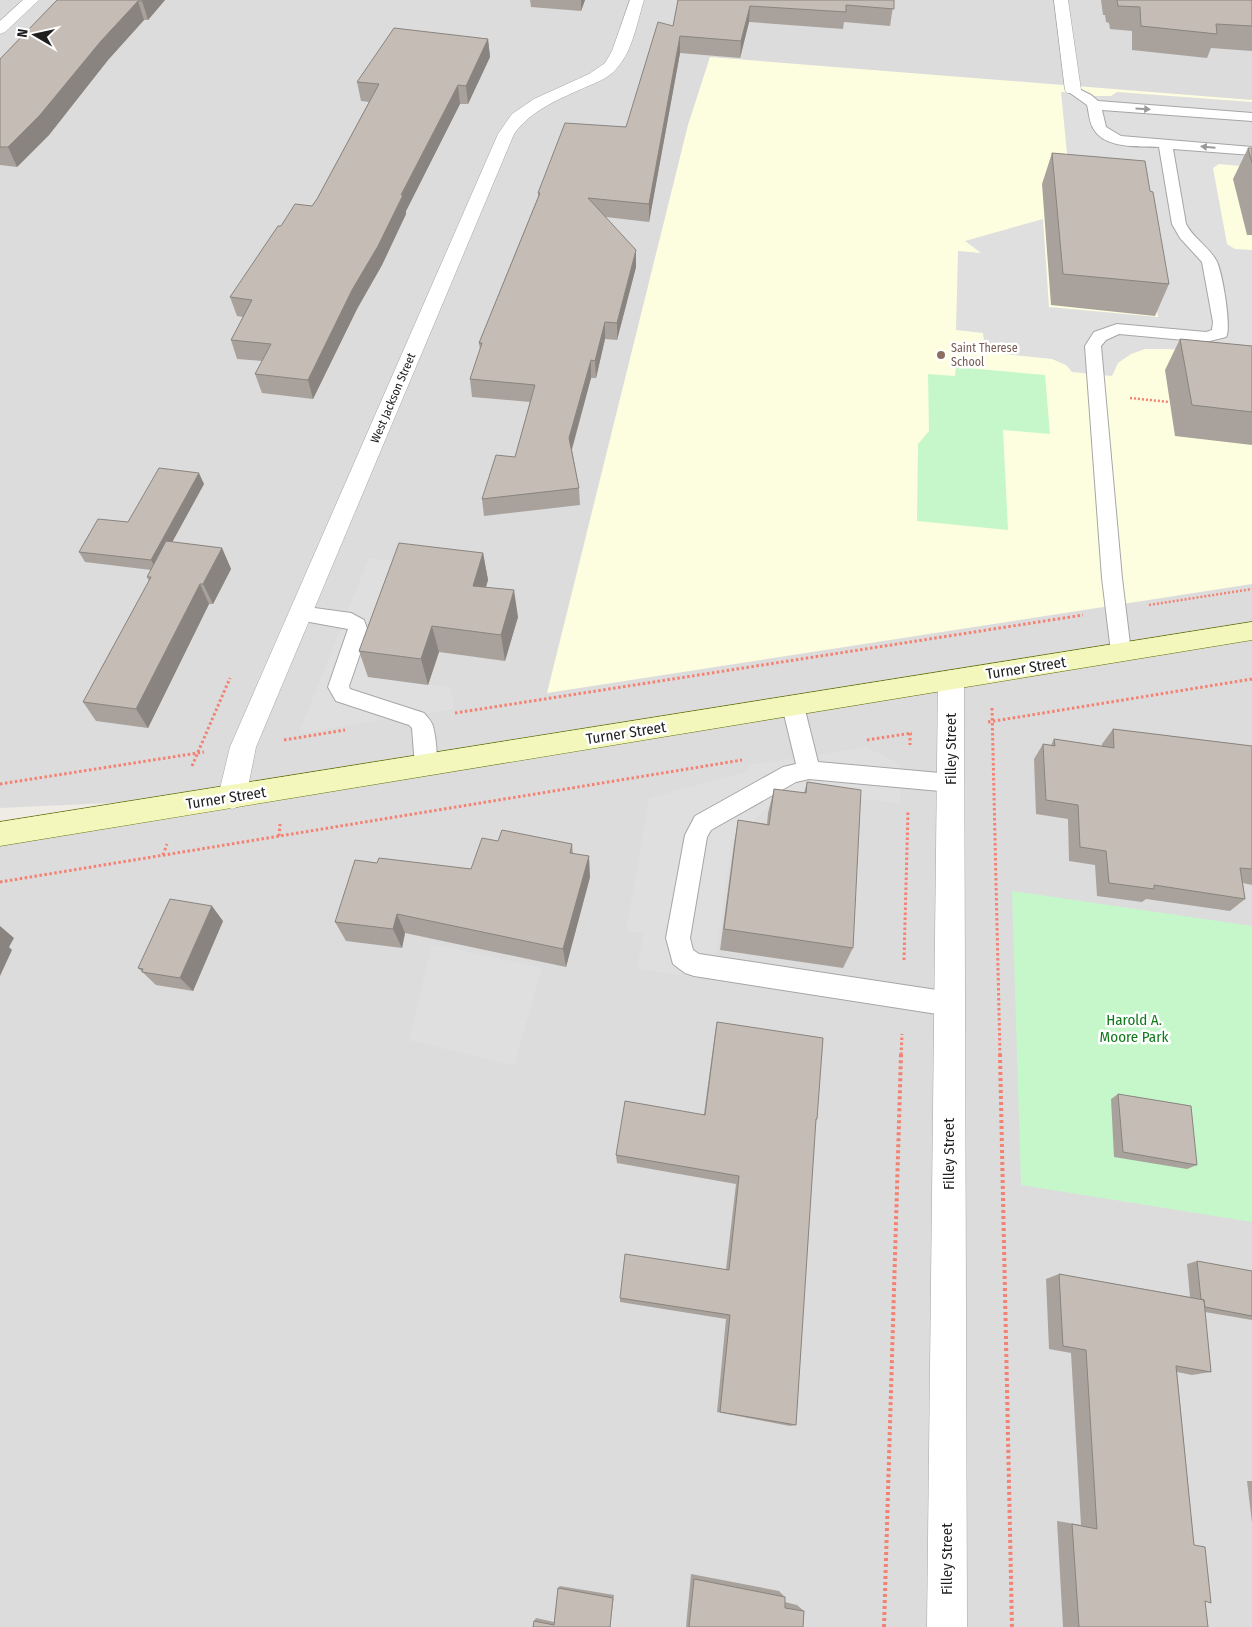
<svg xmlns="http://www.w3.org/2000/svg" width="1252" height="1627" viewBox="0 0 1252 1627" font-family="'Fira Sans Condensed',sans-serif">
<style>
.residential{fill:#dddcdc}
.education{fill:#fdfee0}
.park{fill:#c5f7ca}
.parking{fill:#dfdfdf}
.lines{fill:none;stroke-linecap:round;stroke-linejoin:round}
.lane-casing{stroke:#a6a6a6;stroke-width:2}
.street-casing{stroke:#a6a6a6;stroke-width:1}
.secondary-casing{stroke:#667309;stroke-width:1}
.path-far2{stroke:#f48172;stroke-width:2.5;stroke-dasharray:2 2;stroke-linecap:butt}
.path-far1{stroke:#f48172;stroke-width:3;stroke-dasharray:2.5 2.5;stroke-linecap:butt}
.path{stroke:#f48172;stroke-width:4;stroke-dasharray:3 3;stroke-linecap:butt}
.lane{fill:#fff;fill-rule:evenodd}
.street{fill:#fff;fill-rule:evenodd}
.secondary{fill:#f3f7bc;fill-rule:evenodd}
.wall{fill:#a9a29c}
.shaded-wall{fill:#89847f}
.building{fill:#c4bcb5;stroke:#89847f}
.oneway{fill:#9a9a9a}
.education-dot{fill:#8d6e63;stroke:#fff;stroke-width:2}
.labels{text-anchor:middle;dominant-baseline:central;stroke-width:5;stroke-linejoin:round;paint-order:stroke}
.far-education-label{font-size:12px;fill:#785e54;stroke:#fff;text-anchor:start}
.far-street-label{font-size:12px;fill:#1f1f1f;stroke:#fff}
.street-label{font-size:15px;fill:#1f1f1f;stroke:#fff}
.park-label{font-size:15px;fill:#107a1b;stroke:#fff}
</style>
<rect width="100%" height="100%" fill="#efece6"/>
<path class="residential" d="M0,0h1252v1627h-1252v-793l217,-36 -217,10z"/>
<path class="education" d="M710,57l542,43v484l-705,109 141,-568z"/>
<path class="park" d="M956,367l89,8 5,59 -47,-4 5,100 -91,-9 1,-77 11,-13 -1,-57 27,2z
M1012,891l240,35v296l-231,-37z"/>
<path class="parking" d="M1061,92l28,1 6,3h16l6,-4 135,10v65l-33,-3 -6,4 14,76 8,5 17,1v107l-84,-8h-23l-14,5 -13,9 -6,13 -40,-4 -6,-7 -14,-6 -67,-7 -2,-19 -27,-3 2,-79 23,2 -16,-12 78,-22 6,88 109,10 -11,-69 16,1 -5,-30 -19,-2 -69,-33z
M369,558l39,5 -42,113 85,12 3,21 -155,24z
M866,747l34,17v39l-47,-5 -79,4 -42,37 -19,141 -76,-11 6,-36 -17,-2 23,-133 97,-26 5,-7z
M432,944l110,24 -28,98 -105,-26z"/>
<g class="lines">
<defs>
<path id="lane" d="M1073,86l18,9 7,6 154,12v8l-150,-11 4,17 15,9 131,11v8l-79,-6 13,75c7,14 22,22 30,36 6,10 16,68 10,77l-20,5 -87,-8 -13,6 -5,6 21,232 9,74 -3,6 -7,2 -7,-2 -3,-6 -9,-74 -17,-232 9,-14 23,-8 89,8 6,-2 1,-8 -11,-60 -22,-24 -8,-14 -13,-77c-21,-1 -55,2 -66,-19 -4,-7 -4,-16 -6,-23l-21,-15z
M300,606l51,7 13,7 4,11 -19,55 1,3 74,24c3,4 7,7 9,13 3,12 6,35 1,46l-8,3 -8,-3 -3,-6 -3,-38 -3,-3 -73,-24 -8,-14 20,-58 -55,-10 -3,-5 3,-5z
M793,698l7,2 4,6 14,56 133,12 8,2 3,7 -3,7 -8,2 -142,-13 -13,3 -85,48 -4,7 -17,101 3,12 6,4 251,38 9,4 3,8 -3,8 -9,4 -256,-40 -9,-3 -12,-9 -7,-26 19,-103 10,-19 88,-49 13,-3 -14,-58 4,-6z"/>
<path id="street" d="M23,0h16l-34,32 -5,2v-13z
M630,0h14c-7,22 -11,50 -27,68 -7,9 -19,14 -29,18 -28,13 -56,23 -74,48l-258,613 -10,50 -4,8 -10,4 -10,-4 -4,-8 12,-50 268,-613 14,-20 22,-15 55,-25 16,-11 7,-12z
M1054,0h14l13,90 -2,3h-12l-2,-3z
M951,670l9,3 4,7 3,947h-40l11,-947 4,-7z"/>
<path id="secondary" d="M1252,622v18l-1252,206v-24z"/>
</defs>
<use href="#lane" class="lane-casing"/>
<use href="#street" class="street-casing"/>
<use href="#secondary" class="secondary-casing"/>
<path class="path-far2" d="M1130,398l39,4
M1149,605l103,-16"/>
<path class="path-far1" d="M992,708l8,347
M455,713l628,-98
M988,722l264,-43
M910,733v12
M284,740l61,-10
M867,740l45,-7
M192,766l38,-88
M0,784l204,-32
M279,836l1,-12
M163,855l4,-11
M0,882l742,-122
M904,960l4,-149
M901,1055l1,-21"/>
<path class="path" d="M1000,1054l12,573
M884,1627l17,-573"/>
<use href="#lane" class="lane"/>
<use href="#street" class="street"/>
<use href="#secondary" class="secondary"/>
</g>
<path class="wall" d="M57,0h108l-17,20h-4l-36,40 -59,75 -32,32 -17,-2v-106z
M530,0h55l-4,11 -50,-4z
M678,0h216l-4,26 -46,-4 -1,7 -94,-7 -9,36 -60,-5 -31,169 -43,-5 30,50 -19,73 -12,-1 -9,39h-5l-19,72 7,38 1,17 -96,11 -2,-17 33,-42 15,-55 -58,-5 -2,-18 10,-29 -1,-7 59,-146v-4l88,-66 47,-101z
M1101,0h151v51l-41,-3 -4,10 -75,-8v-19l-22,-2 -1,-6 -3,-1 -1,-7h-2z
M488,39l2,18 -22,47h-8l-54,107v3l-24,51 -25,44 -44,90 -51,-6 -7,-19 7,-13 -25,-2 -6,-19 12,-23 -6,-1 -7,-19 51,-71 31,-20 5,-7 52,-97 -8,-1 -4,-19z
M1248,148h4v87h-5l-14,-56z
M1052,153l98,38 19,93 -14,32 -104,-11 -9,-121z
M1180,339l72,7v99l-77,-9 -10,-66z
M204,484l-32,58 50,6 9,21 -18,35h-4l-61,124 -52,-7 -13,-19 66,-121 -2,-4 4,-7 -66,-8 -6,-10 49,-30z
M483,553l5,27 -2,7 32,30 -13,44 -66,-9 -11,33 -60,-8 -9,-26z
M1113,729l139,17v139l-9,-2 2,16 -15,12 -84,-12 -4,3 -45,-6 -2,-31 -26,-4 -1,-42 -32,-5 -2,-55 9,-15 8,1 3,-6 48,7v-2z
M807,782l46,166 -10,20 -123,-18 14,-106 4,-24 29,4 1,-11 6,-24 30,4z
M498,841l74,3 1,9 17,24 -24,90 -161,-34 -3,15 -56,-7 -11,-19 42,-59 94,6z
M223,921l-30,70 -37,-6 -18,-17z
M717,1022l100,97 -2,4 -19,302 -6,1 -73,-14 9,-93 -106,-17v-4l106,-29 10,-85 -119,-21 -1,-8 88,-41 11,-81z
M1118,1094l79,71 -10,4 -73,-12 -3,-58z
M1197,1261l55,10v49l-47,-8 6,60 -19,3 -15,-3 17,173 11,56 3,26h-145l-6,-106 24,4 -10,-172 -22,-4 -3,-70 13,-5 131,23 -3,-33z
M1247,1481h5v42z
M691,1574l88,17 6,6v5l12,3 7,6 -1,16h-117z
M560,1586l54,9 -4,32h-77l1,-6 2,-3 18,4 4,-34z"/>
<path class="shaded-wall" d="M143,0h22l-17,20 -6,-19z
M581,0h4l-4,11z
M138,1l6,19 -36,40 -59,75 -32,32 -9,-20 93,-106z
M750,6l-1,16 -9,36 1,-17z
M680,36v17l-31,169v-18z
M488,39l2,18 -22,47 -2,-18z
M458,85l2,19 -54,107v3l-24,51 -25,44 -44,90 -5,-19 44,-90z
M636,250v17l-19,73v-17z
M605,322v17l-9,39 -1,-17z
M591,360v18l-21,77 -1,-17z
M199,473l5,11 -47,86 -6,-10z
M222,548l9,21 -18,35 -10,-20z
M483,553l5,27 -10,33 -5,-27z
M200,584l9,20 -61,124 -12,-19z
M514,590l4,27 -13,44 -4,-26z
M432,626l7,26 -11,33 -7,-26z
M589,856l1,21 -24,90 -3,-18z
M212,906l11,15 -30,70 -13,-13z
M397,914l8,19 -3,15 -9,-19z
M0,926l14,12 -5,9 3,3 -12,26z"/>
<path class="building" d="M57,0h86l-1,1h-4l-37,40 -61,74 -32,32h-8v-88z
M678,0h216v9l-48,-4v7l-96,-6 -9,35 -61,-5 -31,168 -61,-6 48,52 -19,73 -12,-1 -10,39 -4,-1 -22,78 10,50 -97,11 14,-44 19,2 20,-72 -65,-6 12,-36h-3l61,-150h-2l27,-70 61,4 32,-105 15,4z
M1117,0h135v26l-36,-2 1,10 -76,-8 -1,-19 -22,-1z
M394,28l94,11 -22,47 -8,-1 -57,110h2l-25,51 -26,44 -44,90 -53,-6 16,-30 -40,-4 21,-40 -22,-3 48,-71h3l14,-22 17,2 5,-7 62,-115 -22,-2z
M1248,148h4v15z
M1052,153l93,8 5,30 3,1 16,92 -106,-10z
M1180,339l72,7v66l-60,-7z
M159,468l40,5 -48,87 -72,-8 19,-33 30,3z
M166,541l56,7 -19,36h-3l-64,125 -53,-7 68,-125h-4z
M399,543l84,10 -10,33 41,4 -13,45 -69,-9 -11,33 -62,-8z
M1113,729l139,17v123l-12,-1 5,31 -91,-14v4l-45,-6 -3,-32 -26,-4 -2,-42 -32,-5 -3,-56 12,2 -1,-7 60,9z
M807,782l54,8 -8,158 -129,-19 14,-109 31,5 5,-36 32,4z
M502,830l70,14 -2,9 19,3 -26,93 -166,-35 -4,15 -58,-7 20,-62 22,3 2,-5 92,11 11,-31 16,3z
M170,899l42,7 -32,72 -38,-6 1,-3 -5,-1z
M717,1022l106,16 -6,81h-1l-20,306 -76,-13 10,-97 -110,-17 5,-44 104,16 10,-94 -123,-21 9,-54 80,14z
M1118,1094l73,12 6,59 -74,-13z
M1197,1261l55,10v45l-47,-9 -1,-7 -3,-1z
M1059,1274l145,26 7,72 -35,-6 18,179 11,2 6,56 -6,-2 3,26h-129l-7,-103 25,5 -11,-179 -23,-4z
M694,1579l91,18v11l19,3 -1,16h-114z
M558,1588l55,10 -3,29h-77l1,-6 20,4z"/>
<defs><path id="oneway-solid" d="M-6-.8H1V-3.2L6.5 0L1 3.2V.8H-6Z" transform="scale(1.25)"/></defs>
<g class="oneway">
<use href="#oneway-solid" transform="translate(1143 109) rotate(4)"/>
<use href="#oneway-solid" transform="translate(1208 147) rotate(-175)"/>
</g>
<circle class="education-dot" cx="941" cy="355" r="5"/>
<g class="labels">
<g class="far-education-label">
<text x="951" y="348">Saint Therese<tspan x="951" dy="14">School</tspan></text>
</g>
<g class="far-street-label">
<text transform="translate(393 398) rotate(-67)">West Jackson Street</text>
</g>
<g class="street-label">
<text transform="translate(1026 668) rotate(-9)">Turner Street</text>
<text transform="translate(626 733) rotate(-9)">Turner Street</text>
<text transform="translate(951 749) rotate(-90)">Filley Street</text>
<text transform="translate(226 798) rotate(-9)">Turner Street</text>
<text transform="translate(949 1154) rotate(-90)">Filley Street</text>
<text transform="translate(947 1559) rotate(-90)">Filley Street</text>
</g>
<g class="park-label">
<text x="1134" y="1020">Harold A.<tspan x="1134" dy="17">Moore Park</tspan></text>
</g>
</g>
<g transform="translate(35 35) rotate(279)" stroke="#ffffff" stroke-width="4" paint-order="stroke">
<path d="M0-4L9 19L0 12L-9 19Z" fill="#1f1f1f"/>
<text y="-8" font-size="14" font-weight="bold" text-anchor="middle" fill="#1f1f1f">N</text>
</g>
</svg>
